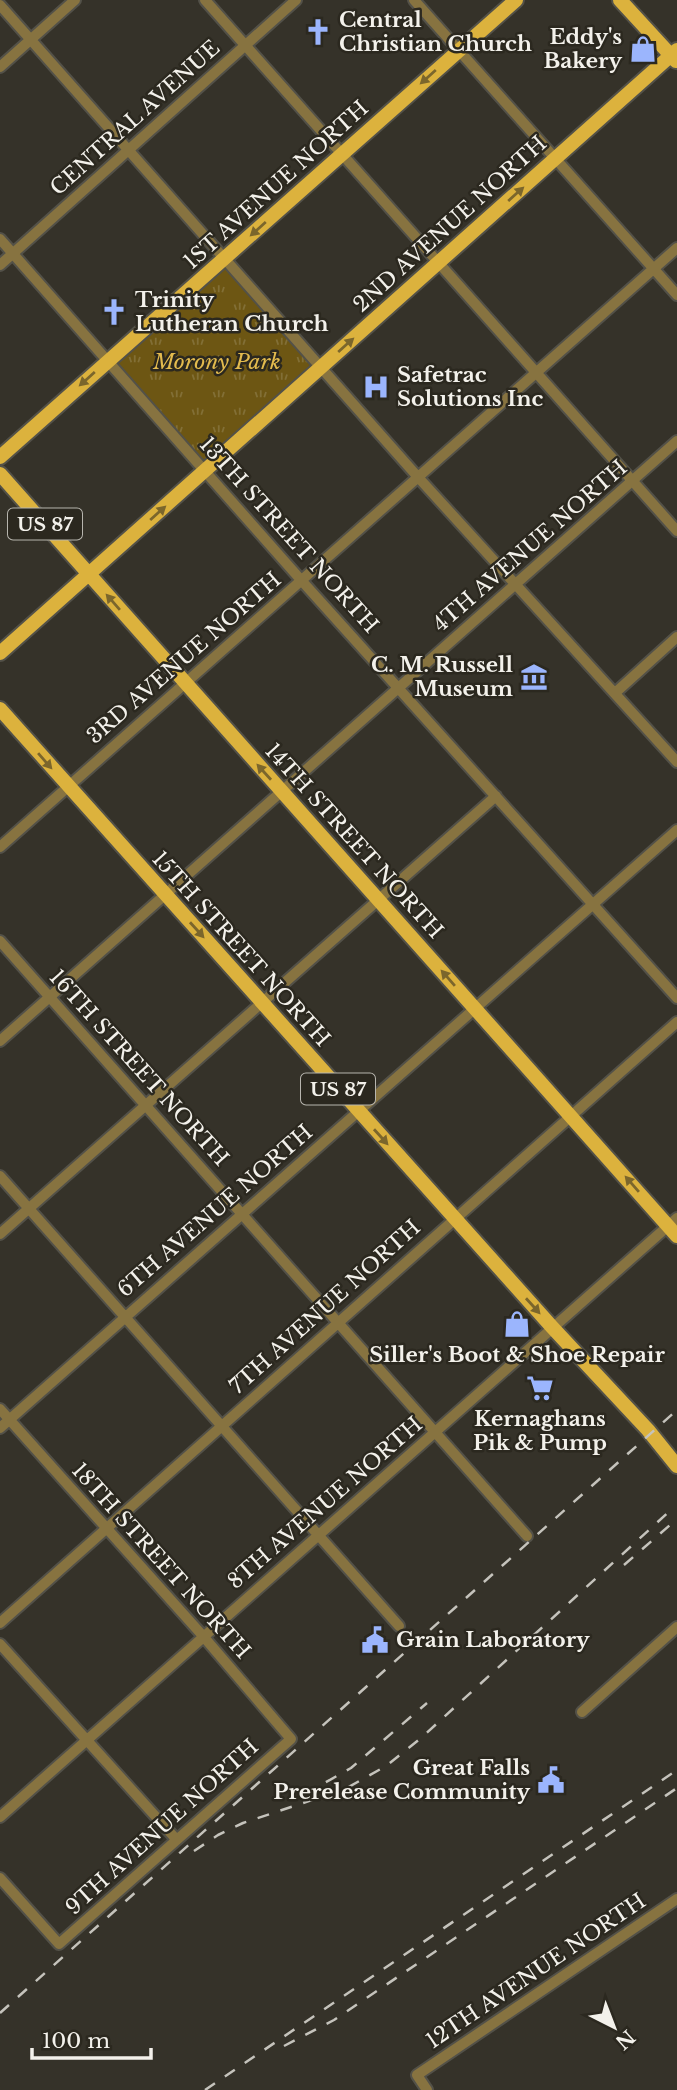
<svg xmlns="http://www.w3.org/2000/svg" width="677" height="2090" viewBox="0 0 677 2090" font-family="'Libre Baskerville',serif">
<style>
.park{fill:url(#park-tufts)}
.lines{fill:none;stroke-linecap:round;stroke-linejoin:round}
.minor-casing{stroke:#535148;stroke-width:14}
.major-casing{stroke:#535148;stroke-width:18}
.minor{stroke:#877340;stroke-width:10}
.major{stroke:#dcb23d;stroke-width:14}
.rail{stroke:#c5c3bc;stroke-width:2.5;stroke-dasharray:12 12;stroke-linecap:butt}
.oneway{fill:#7b662c}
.labels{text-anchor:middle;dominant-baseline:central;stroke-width:5;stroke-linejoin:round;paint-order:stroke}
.shield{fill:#2b281f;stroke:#b7b5ae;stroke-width:2}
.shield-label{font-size:19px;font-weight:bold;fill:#f3f1eb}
.poi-label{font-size:21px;font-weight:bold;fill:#f3f1eb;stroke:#2b281f;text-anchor:start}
.street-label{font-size:21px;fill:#f3f1eb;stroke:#2b281f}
.park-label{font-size:21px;font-style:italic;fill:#e3bb4e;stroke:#2b281f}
</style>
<defs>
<pattern id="park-tufts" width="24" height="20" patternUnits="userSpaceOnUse" patternTransform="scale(1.75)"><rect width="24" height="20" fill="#6d5613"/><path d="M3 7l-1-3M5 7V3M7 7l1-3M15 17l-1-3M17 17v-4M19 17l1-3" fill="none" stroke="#826f36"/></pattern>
</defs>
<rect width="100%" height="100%" fill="#353229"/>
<path class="park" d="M225,259l96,108 -116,104 -98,-110z"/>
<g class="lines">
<defs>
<path id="minor" d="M205,0l472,531
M414,0l263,295
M0,5l417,471 260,286
M0,67l75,-67
M0,239l301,341 376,418
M0,265l296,-265
M615,693l62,-56
M0,847l677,-599
M0,941l527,595
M0,1041l677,-600
M0,1176l399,450
M0,1234l496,-438
M0,1409l203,227 88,103 -232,205 -59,-66
M0,1428l677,-598
M0,1623l677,-601
M0,1644l176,195
M582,1712l95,-85
M0,1817l677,-599
M427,2090l-10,-15 260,-176"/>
<path id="major" d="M620,0l56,61
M0,457l516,-457
M0,474l677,762
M0,653l677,-603
M0,709l552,618 96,103 29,36"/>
</defs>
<use href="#minor" class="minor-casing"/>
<use href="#major" class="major-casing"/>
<use href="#minor" class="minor"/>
<use href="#major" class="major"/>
<path class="rail" d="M624,1565l53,-46
M305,1794l46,-26 76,-65
M194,1851l24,-16 25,-12 102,-34 41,-23 35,-28 252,-230
M0,2013l677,-603
M284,2046l50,-26 343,-232
M205,2090l472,-320"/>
</g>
<defs><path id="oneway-solid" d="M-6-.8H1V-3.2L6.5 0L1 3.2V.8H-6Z" transform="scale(1.75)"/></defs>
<g class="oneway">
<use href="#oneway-solid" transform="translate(428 77) rotate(138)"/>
<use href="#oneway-solid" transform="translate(516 194) rotate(-42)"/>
<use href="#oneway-solid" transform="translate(258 229) rotate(138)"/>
<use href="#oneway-solid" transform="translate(346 345) rotate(-42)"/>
<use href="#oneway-solid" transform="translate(87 379) rotate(138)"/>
<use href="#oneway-solid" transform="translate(158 513) rotate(-42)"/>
<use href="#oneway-solid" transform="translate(113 602) rotate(-131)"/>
<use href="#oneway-solid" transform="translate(45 761) rotate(49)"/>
<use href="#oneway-solid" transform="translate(264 772) rotate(-132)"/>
<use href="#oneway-solid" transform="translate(197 930) rotate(48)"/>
<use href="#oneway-solid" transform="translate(448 978) rotate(-131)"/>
<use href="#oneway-solid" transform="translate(381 1137) rotate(48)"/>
<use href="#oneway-solid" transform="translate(632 1184) rotate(-131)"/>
<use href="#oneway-solid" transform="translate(533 1306) rotate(48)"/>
</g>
<defs>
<symbol id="church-bare" viewBox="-9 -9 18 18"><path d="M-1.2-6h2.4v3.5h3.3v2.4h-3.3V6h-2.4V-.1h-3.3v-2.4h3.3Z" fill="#9bb5fd" stroke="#2b281f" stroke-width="2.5" paint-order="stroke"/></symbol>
<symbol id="shop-bare" viewBox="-9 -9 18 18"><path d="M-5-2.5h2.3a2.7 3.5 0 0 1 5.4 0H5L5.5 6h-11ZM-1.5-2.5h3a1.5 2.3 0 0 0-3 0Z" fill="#9bb5fd" stroke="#2b281f" stroke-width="2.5" paint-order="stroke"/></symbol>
<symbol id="hospital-bare" viewBox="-9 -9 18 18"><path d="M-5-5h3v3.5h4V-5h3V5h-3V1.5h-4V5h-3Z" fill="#9bb5fd" stroke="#2b281f" stroke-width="2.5" paint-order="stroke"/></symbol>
<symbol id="museum-bare" viewBox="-9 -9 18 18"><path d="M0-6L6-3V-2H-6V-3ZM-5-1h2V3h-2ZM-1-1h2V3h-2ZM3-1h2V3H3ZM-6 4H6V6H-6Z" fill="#9bb5fd" stroke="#2b281f" stroke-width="2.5" paint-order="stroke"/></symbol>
<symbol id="supermarket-bare" viewBox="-9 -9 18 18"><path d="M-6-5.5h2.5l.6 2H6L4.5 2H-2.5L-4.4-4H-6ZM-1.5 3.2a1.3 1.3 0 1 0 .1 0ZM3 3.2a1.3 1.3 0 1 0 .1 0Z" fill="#9bb5fd" stroke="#2b281f" stroke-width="2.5" paint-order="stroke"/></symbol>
<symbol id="civic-bare" viewBox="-9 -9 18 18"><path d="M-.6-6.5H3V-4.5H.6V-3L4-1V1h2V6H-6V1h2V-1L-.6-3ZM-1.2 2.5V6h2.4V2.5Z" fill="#9bb5fd" stroke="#2b281f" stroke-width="2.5" paint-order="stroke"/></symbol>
</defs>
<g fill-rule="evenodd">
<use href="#church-bare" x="299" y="13" width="38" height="38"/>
<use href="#shop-bare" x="624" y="30" width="38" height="38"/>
<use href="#church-bare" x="95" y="293" width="38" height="38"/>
<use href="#hospital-bare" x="357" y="368" width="38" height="38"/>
<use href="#museum-bare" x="515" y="658" width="38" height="38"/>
<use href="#shop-bare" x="498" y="1305" width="38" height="38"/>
<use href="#supermarket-bare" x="521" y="1369" width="38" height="38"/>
<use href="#civic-bare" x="356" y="1621" width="38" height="38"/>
<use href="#civic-bare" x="532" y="1761" width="38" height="38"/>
</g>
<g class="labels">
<g class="shield">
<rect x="8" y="508.5" width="74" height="31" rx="5"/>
<rect x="301" y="1073.5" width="74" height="31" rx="5"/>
</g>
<g class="shield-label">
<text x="45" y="524">US 87</text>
<text x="338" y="1089">US 87</text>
</g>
<g class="poi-label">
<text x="339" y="20">Central<tspan x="339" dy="24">Christian Church</tspan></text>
<text x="622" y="37" text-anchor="end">Eddy's<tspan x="622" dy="24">Bakery</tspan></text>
<text x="135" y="300">Trinity<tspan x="135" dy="24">Lutheran Church</tspan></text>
<text x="397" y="375">Safetrac<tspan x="397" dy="24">Solutions Inc</tspan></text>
<text x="513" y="665" text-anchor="end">C. M. Russell<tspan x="513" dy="24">Museum</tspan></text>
<text x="517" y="1355" text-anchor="middle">Siller's Boot &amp; Shoe Repair</text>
<text x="540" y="1419" text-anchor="middle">Kernaghans<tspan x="540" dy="24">Pik &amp; Pump</tspan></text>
<text x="396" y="1640">Grain Laboratory</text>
<text x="530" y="1768" text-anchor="end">Great Falls<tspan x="530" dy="24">Prerelease Community</tspan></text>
</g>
<g class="street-label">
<text transform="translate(135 118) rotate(-42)">CENTRAL AVENUE</text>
<text transform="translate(276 185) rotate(-42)">1ST AVENUE NORTH</text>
<text transform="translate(450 224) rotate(-42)">2ND AVENUE NORTH</text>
<text transform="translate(289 535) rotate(48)">13TH STREET NORTH</text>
<text transform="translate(530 546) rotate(-41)">4TH AVENUE NORTH</text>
<text transform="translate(184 658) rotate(-41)">3RD AVENUE NORTH</text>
<text transform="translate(354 841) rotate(48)">14TH STREET NORTH</text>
<text transform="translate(241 949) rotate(48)">15TH STREET NORTH</text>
<text transform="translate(139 1068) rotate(48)">16TH STREET NORTH</text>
<text transform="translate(215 1211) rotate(-41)">6TH AVENUE NORTH</text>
<text transform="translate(325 1307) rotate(-42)">7TH AVENUE NORTH</text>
<text transform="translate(325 1503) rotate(-41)">8TH AVENUE NORTH</text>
<text transform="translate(161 1561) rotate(48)">18TH STREET NORTH</text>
<text transform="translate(162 1827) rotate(-42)">9TH AVENUE NORTH</text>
<text transform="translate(536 1971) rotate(-34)">12TH AVENUE NORTH</text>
</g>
<g class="park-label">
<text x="217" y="362">Morony Park</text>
</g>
</g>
<g transform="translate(614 2027) rotate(138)" stroke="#2b281f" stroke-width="5" paint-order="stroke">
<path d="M0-5L12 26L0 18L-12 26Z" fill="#f3f1eb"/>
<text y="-10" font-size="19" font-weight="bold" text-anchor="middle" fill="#f3f1eb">N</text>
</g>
<path d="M32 2048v10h119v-10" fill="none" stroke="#f3f1eb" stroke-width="3.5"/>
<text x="42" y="2048" font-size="21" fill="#f3f1eb" stroke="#2b281f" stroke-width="5" paint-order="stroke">100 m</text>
</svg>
